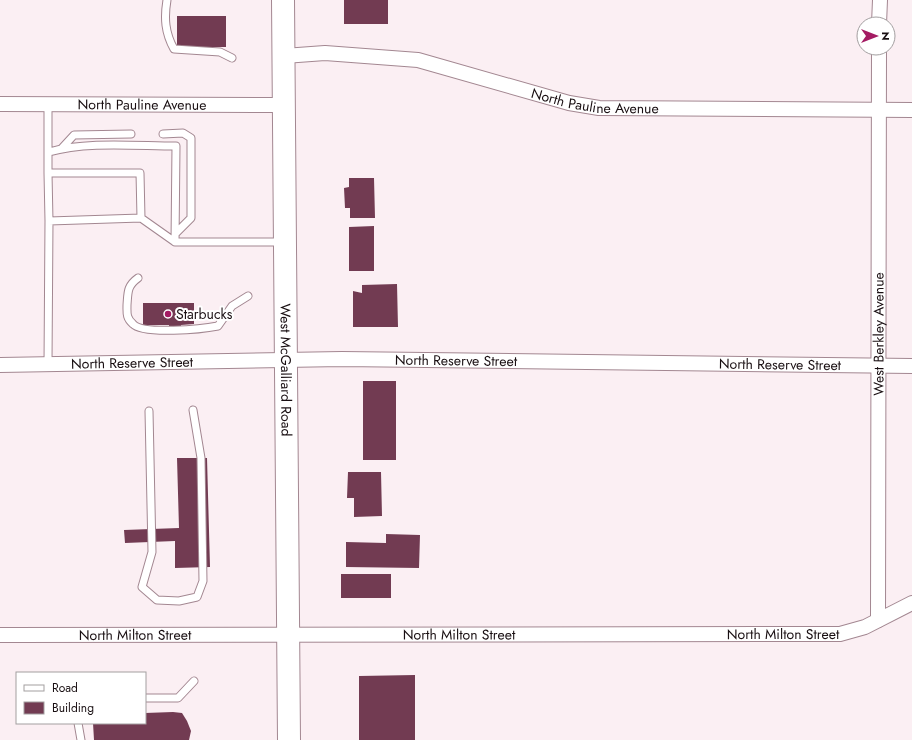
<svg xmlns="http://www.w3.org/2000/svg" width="912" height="740" viewBox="0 0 912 740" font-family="Jost,sans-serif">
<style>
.building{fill:#723b52}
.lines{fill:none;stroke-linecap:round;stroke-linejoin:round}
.service-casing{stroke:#a38791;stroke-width:9}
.minor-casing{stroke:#a38791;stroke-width:16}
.primary-casing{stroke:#a38791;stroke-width:24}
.service{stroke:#fff;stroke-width:7}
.minor{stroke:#fff;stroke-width:14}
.primary{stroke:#fff;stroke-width:22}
.poi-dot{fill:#a41b63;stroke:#fff;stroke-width:1.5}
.labels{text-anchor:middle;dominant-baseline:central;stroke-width:4;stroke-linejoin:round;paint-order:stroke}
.street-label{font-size:14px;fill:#180e11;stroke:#fff}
.poi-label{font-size:14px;fill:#180e11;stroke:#fff;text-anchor:start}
</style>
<rect width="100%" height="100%" fill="#fbeff3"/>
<path class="building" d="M344,0h44v24h-44z
M177,16h49v31h-49z
M349,178h25l1,40h-25v-10h-5l-1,-20 5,-1z
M374,226v45h-25v-44z
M397,284l1,43h-45v-36l9,2v-8z
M143,303h51v21l-13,1v4h-12v-4h-26z
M363,381h33v79h-33z
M177,458h30l3,109 -35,1v-27l-50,2 -1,-13 55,-2z
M348,472h33l1,44 -28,1v-19h-7z
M386,534l34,1 -1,33 -73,-1v-25l40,1z
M341,574h50v24h-50z
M415,675v65h-56v-64z
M173,712l9,1 5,8 4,10 -2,9h-95l-1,-17h52v-10z"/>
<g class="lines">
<defs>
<path id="service" d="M167,0c-3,18 -2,33 7,49l46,3 12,6
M48,104v69
M163,134l20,-1 8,5v80l-15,15
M62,148l12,-13 57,-1
M49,152c37,-11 88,-6 127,-6l-1,96
M141,218l-92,3 -1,-48h92l1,45 34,24h108
M138,278c-11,8 -10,14 -11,27 0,8 -1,13 6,19 10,11 70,5 85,2l14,-20 16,-10
M48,364l1,-143
M149,411l3,141 -10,35 15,13 22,1 18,-4 6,-16 -2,-123 -8,-48
M145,698h33l16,-17
M78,723l3,17"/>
<g id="minor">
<path d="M879,24l1,-24"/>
<path id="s1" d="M284,56l41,-3 93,7 151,43 30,5 313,2"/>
<path id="s2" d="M0,104l284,1"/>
<path id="s3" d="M0,365l342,-6 570,7"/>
<path id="s4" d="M878,620l1,-572"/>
<path id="s5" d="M0,635l840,-1 25,-7 47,-24"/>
</g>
<g id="primary">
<path id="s6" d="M283,0l6,740"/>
</g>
</defs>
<use href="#service" class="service-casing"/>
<use href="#minor" class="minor-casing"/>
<use href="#primary" class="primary-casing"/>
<use href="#service" class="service"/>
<use href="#minor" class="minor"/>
<use href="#primary" class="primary"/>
</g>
<circle class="poi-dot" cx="168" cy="314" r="4"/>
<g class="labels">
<g class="street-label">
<text stroke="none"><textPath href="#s1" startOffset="317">North Pauline Avenue</textPath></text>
<text stroke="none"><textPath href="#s2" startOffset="142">North Pauline Avenue</textPath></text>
<text stroke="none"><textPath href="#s4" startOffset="286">West Berkley Avenue</textPath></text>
<text stroke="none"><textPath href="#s3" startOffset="456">North Reserve Street</textPath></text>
<text stroke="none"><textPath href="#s3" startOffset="132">North Reserve Street</textPath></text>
<text stroke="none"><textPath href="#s3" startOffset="780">North Reserve Street</textPath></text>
<text stroke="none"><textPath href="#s6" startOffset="370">West McGalliard Road</textPath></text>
<text stroke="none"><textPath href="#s5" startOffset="459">North Milton Street</textPath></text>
<text stroke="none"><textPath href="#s5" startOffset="783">North Milton Street</textPath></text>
<text stroke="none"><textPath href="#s5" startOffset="135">North Milton Street</textPath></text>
</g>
<g class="poi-label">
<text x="176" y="314">Starbucks</text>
</g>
</g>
<rect x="16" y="672" width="130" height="52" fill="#ffffff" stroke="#a39fa0"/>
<rect x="24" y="685" width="20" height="6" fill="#ffffff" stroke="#a39fa0"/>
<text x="52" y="692" font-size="12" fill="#180e11">Road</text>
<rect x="24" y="702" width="20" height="12" fill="#723b52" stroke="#a39fa0"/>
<text x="52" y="712" font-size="12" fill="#180e11">Building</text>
<g transform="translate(876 36) rotate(90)"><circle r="19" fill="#ffffff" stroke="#a39fa0"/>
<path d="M0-3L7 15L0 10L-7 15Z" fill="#a41b63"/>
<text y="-6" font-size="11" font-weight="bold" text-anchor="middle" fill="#180e11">N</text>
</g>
</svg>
